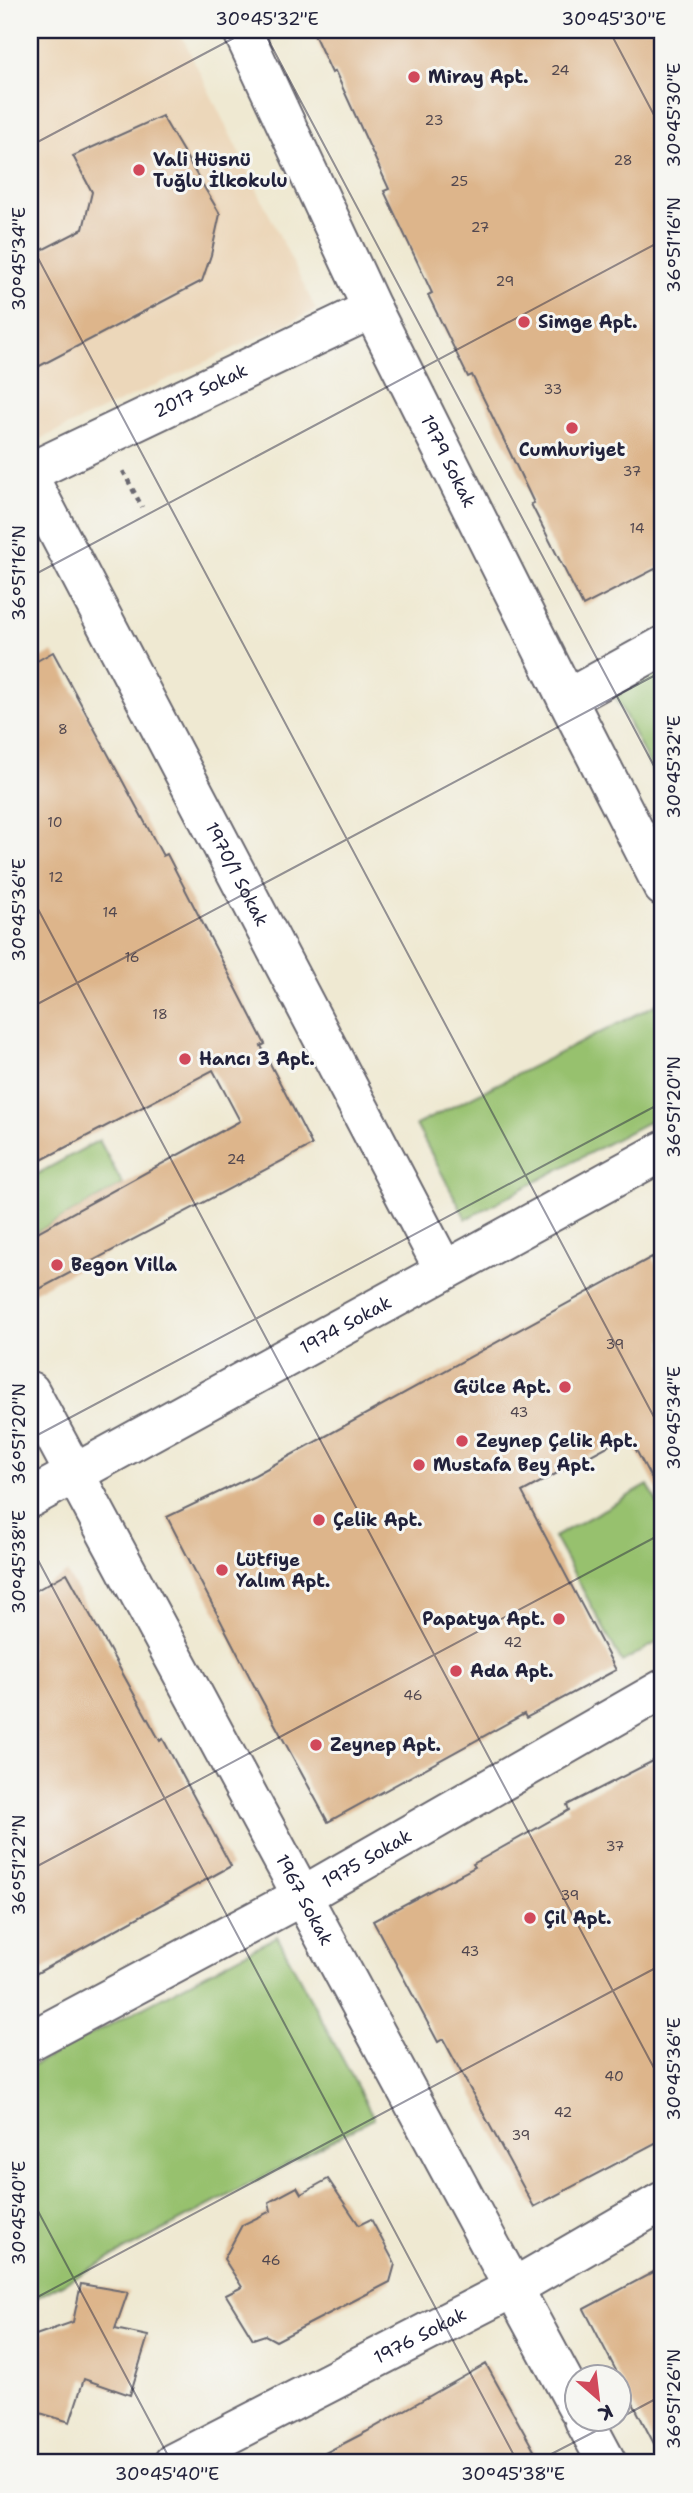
<svg xmlns="http://www.w3.org/2000/svg" width="693" height="2493" viewBox="0 0 693 2493" font-family="'Shantell Sans',sans-serif">
<style>
.built{fill:#ecd7ba}
.green{fill:#97c16e;stroke:#5c7254;stroke-width:2}
.building{fill:#ddb58b}
.lines{fill:none;stroke-linecap:round;stroke-linejoin:round}
.minor-casing{stroke:#6a6870;stroke-width:42}
.path{stroke:#6a6870;stroke-width:4.5;stroke-dasharray:5 5;stroke-linecap:butt}
.minor{stroke:#fff;stroke-width:38}
.ticks{fill:none;stroke:#22223b;stroke-width:2;stroke-opacity:0.45}
.poi-dot{fill:#d1495b;stroke:#f6f6f2;stroke-width:2.5}
.labels{text-anchor:middle;dominant-baseline:central;stroke-width:6;stroke-linejoin:round;paint-order:stroke}
.number-label{font-size:14px;fill:#51474f}
.poi-label{font-size:18px;font-weight:bold;fill:#22223b;stroke:#f6f6f2;text-anchor:start}
.street-label{font-size:18px;fill:#22223b;stroke:#f6f6f2}
.neatline{fill:none;stroke:#22223b;stroke-width:2.5}
.ticks-label{font-size:18px;text-anchor:middle;fill:#22223b}
</style>
<rect width="100%" height="100%" fill="#f6f6f2"/>
<filter id="ink" filterUnits="userSpaceOnUse"><feTurbulence type="fractalNoise" baseFrequency=".0143" numOctaves="2"/><feDisplacementMap in="SourceGraphic" scale="14" xChannelSelector="R" yChannelSelector="G"/><feConvolveMatrix kernelMatrix="1 2 1 2 8 2 1 2 1" color-interpolation-filters="sRGB"/></filter>
<filter id="wash" filterUnits="userSpaceOnUse"><feTurbulence type="fractalNoise" baseFrequency=".00686" numOctaves="4" result="noise"/><feDisplacementMap in="SourceGraphic" scale="28" xChannelSelector="R" yChannelSelector="G"/><feGaussianBlur stdDeviation="1.57" result="paint"/><feColorMatrix in="noise" values="0 0 0 0 0 0 0 0 0 0 0 0 0 0 0 0 0 1.4 0 .05"/><feComposite in="paint" operator="in"/></filter>
<g filter="url(#wash)">
<rect width="100%" height="100%" fill="#efe9d2"/>
<path class="built" d="M30,30h149l137,280 -286,134z"/>
<path class="green" d="M663,671v122l-48,-98z
M663,1001v113l-197,105 -50,-94z
M99,1140l24,45 -93,51v-58z
M648,1485l15,29v125l-41,23 -68,-125z
M277,1936l97,182 -344,183v-234z"/>
<g id="blocks">
<path class="building" d="M312,30h351v535l-80,41 -52,-102 3,-1 -31,-65 -31,-63 -4,2 -40,-82 4,-2 -48,-102 5,-2 -54,-118 -3,2z
M162,116l58,98 -9,41 -9,26 -172,90v-115l53,-27 9,-37 -19,-36z
M53,652l110,204 4,-2 98,190 -4,2 51,99 -282,149v-58l210,-115 -27,-51 -183,96v-501z
M652,1257l11,22v221l-35,-65 -106,57 94,178 -90,48 -2,-4 -196,108 -70,-129 -91,-176 88,-42z
M67,1573l93,168 3,-2 68,127 -201,111v-383z
M663,1756v383l-129,68 -91,-168 -5,3 -65,-121 102,-54 -2,-3 96,-54 -2,-5z
M328,2179l31,46 12,-6 24,45 -5,18 -114,59 -11,-6 -12,4 -27,-44 16,-8 -18,-28 18,-34 29,-14 -2,-9 28,-15 4,7z
M663,2267v194l-79,-152z
M81,2284l47,8 -13,37 33,7 -18,59 -46,-16 -14,43 -40,-12v-73l43,-15z
M486,2364l55,99h-235l60,-31z"/>
</g>
</g>
<g filter="url(#ink)">
<use href="#blocks" fill-opacity="0" stroke="#6a6870" stroke-width="2"/>
<g class="lines">
<defs>
<g id="minor">
<path id="s1" d="M242,30l130,279 195,390 96,188"/>
<path id="s2" d="M30,472l342,-163"/>
<path id="s3" d="M30,479l414,791"/>
<path d="M567,699l96,-53"/>
<path id="s4" d="M30,1391l548,1017"/>
<path id="s5" d="M30,1498l633,-347"/>
<path id="s6" d="M30,2041l272,-145 361,-207"/>
<path d="M584,2420l23,43"/>
<path id="s7" d="M173,2463l340,-175 150,-87"/>
</g>
</defs>
<use href="#minor" class="minor-casing"/>
<path class="path" d="M123,471l19,36"/>
<use href="#minor" class="minor"/>
</g>
</g>
<path class="ticks" d="M263,30l400,753M609,30l54,102M30,146l219,-116M30,243l633,1191M30,577l633,-337M30,894l633,1191M30,1008l633,-337M30,1439l633,-337M30,1545l488,918M30,1870l633,-337M30,2196l142,267M30,2301l633,-337M620,2418l43,-23M534,2463l83,-43"/>
<g class="poi-dot">
<circle cx="414" cy="77" r="7"/>
<circle cx="139" cy="170" r="7"/>
<circle cx="524" cy="322" r="7"/>
<circle cx="572" cy="428" r="7"/>
<circle cx="185" cy="1059" r="7"/>
<circle cx="57" cy="1265" r="7"/>
<circle cx="565" cy="1387" r="7"/>
<circle cx="462" cy="1441" r="7"/>
<circle cx="419" cy="1465" r="7"/>
<circle cx="319" cy="1520" r="7"/>
<circle cx="222" cy="1570" r="7"/>
<circle cx="559" cy="1619" r="7"/>
<circle cx="456" cy="1671" r="7"/>
<circle cx="316" cy="1745" r="7"/>
<circle cx="530" cy="1918" r="7"/>
</g>
<g class="labels">
<g class="number-label">
<text x="560" y="70">24</text>
<text x="434" y="120">23</text>
<text x="623" y="160">28</text>
<text x="459" y="181">25</text>
<text x="480" y="227">27</text>
<text x="505" y="281">29</text>
<text x="553" y="389">33</text>
<text x="632" y="471">37</text>
<text x="637" y="528">14</text>
<text x="63" y="729">8</text>
<text x="55" y="822">10</text>
<text x="56" y="877">12</text>
<text x="110" y="912">14</text>
<text x="132" y="957">16</text>
<text x="160" y="1014">18</text>
<text x="236" y="1159">24</text>
<text x="615" y="1344">39</text>
<text x="519" y="1412">43</text>
<text x="513" y="1642">42</text>
<text x="413" y="1695">46</text>
<text x="615" y="1846">37</text>
<text x="570" y="1895">39</text>
<text x="470" y="1951">43</text>
<text x="614" y="2076">40</text>
<text x="563" y="2112">42</text>
<text x="521" y="2135">39</text>
<text x="271" y="2260">46</text>
</g>
<g class="poi-label">
<text x="428" y="77">Miray Apt.</text>
<text x="153" y="160">Vali Hüsnü<tspan x="153" dy="21">Tuğlu İlkokulu</tspan></text>
<text x="538" y="322">Simge Apt.</text>
<text x="572" y="450" text-anchor="middle">Cumhuriyet</text>
<text x="199" y="1059">Hancı 3 Apt.</text>
<text x="71" y="1265">Begon Villa</text>
<text x="551" y="1387" text-anchor="end">Gülce Apt.</text>
<text x="476" y="1441">Zeynep Çelik Apt.</text>
<text x="433" y="1465">Mustafa Bey Apt.</text>
<text x="333" y="1520">Çelik Apt.</text>
<text x="236" y="1560">Lütfiye<tspan x="236" dy="21">Yalım Apt.</tspan></text>
<text x="545" y="1619" text-anchor="end">Papatya Apt.</text>
<text x="470" y="1671">Ada Apt.</text>
<text x="330" y="1745">Zeynep Apt.</text>
<text x="544" y="1918">Çil Apt.</text>
</g>
<g class="street-label">
<text stroke="none"><textPath href="#s2" startOffset="189">2017 Sokak</textPath></text>
<text stroke="none"><textPath href="#s1" startOffset="478">1979 Sokak</textPath></text>
<text stroke="none"><textPath href="#s3" startOffset="446">1970/1 Sokak</textPath></text>
<text stroke="none"><textPath href="#s5" startOffset="360">1974 Sokak</textPath></text>
<text stroke="none"><textPath href="#s6" startOffset="383">1975 Sokak</textPath></text>
<text stroke="none"><textPath href="#s4" startOffset="578">1967 Sokak</textPath></text>
<text stroke="none"><textPath href="#s7" startOffset="278">1976 Sokak</textPath></text>
</g>
</g>
<rect width="693" height="2493" fill="none" stroke="#f6f6f2" stroke-width="77"/>
<g transform="translate(598 2398) rotate(152)"><circle r="33" fill="#f6f6f2" stroke="#a1a1a9" stroke-width="2"/>
<path d="M0-5L12 26L0 18L-12 26Z" fill="#d1495b"/>
<text y="-10" font-size="19" font-weight="bold" text-anchor="middle" fill="#22223b">K</text>
</g>
<rect x="38" y="38" width="616" height="2416" class="neatline"/>
<g class="ticks-label">
<text x="267" y="25">30°45'32"E</text>
<text x="614" y="25">30°45'30"E</text>
<text transform="translate(674 115) rotate(-90)" y="6">30°45'30"E</text>
<text transform="translate(674 245) rotate(-90)" y="6">36°51'16"N</text>
<text transform="translate(19 259) rotate(-90)" y="6">30°45'34"E</text>
<text transform="translate(19 573) rotate(-90)" y="6">36°51'16"N</text>
<text transform="translate(674 767) rotate(-90)" y="6">30°45'32"E</text>
<text transform="translate(19 910) rotate(-90)" y="6">30°45'36"E</text>
<text transform="translate(674 1107) rotate(-90)" y="6">36°51'20"N</text>
<text transform="translate(674 1418) rotate(-90)" y="6">30°45'34"E</text>
<text transform="translate(19 1434) rotate(-90)" y="6">36°51'20"N</text>
<text transform="translate(19 1562) rotate(-90)" y="6">30°45'38"E</text>
<text transform="translate(19 1865) rotate(-90)" y="6">36°51'22"N</text>
<text transform="translate(674 2069) rotate(-90)" y="6">30°45'36"E</text>
<text transform="translate(19 2213) rotate(-90)" y="6">30°45'40"E</text>
<text transform="translate(674 2399) rotate(-90)" y="6">36°51'26"N</text>
<text x="167" y="2480">30°45'40"E</text>
<text x="513" y="2480">30°45'38"E</text>
</g>
</svg>
